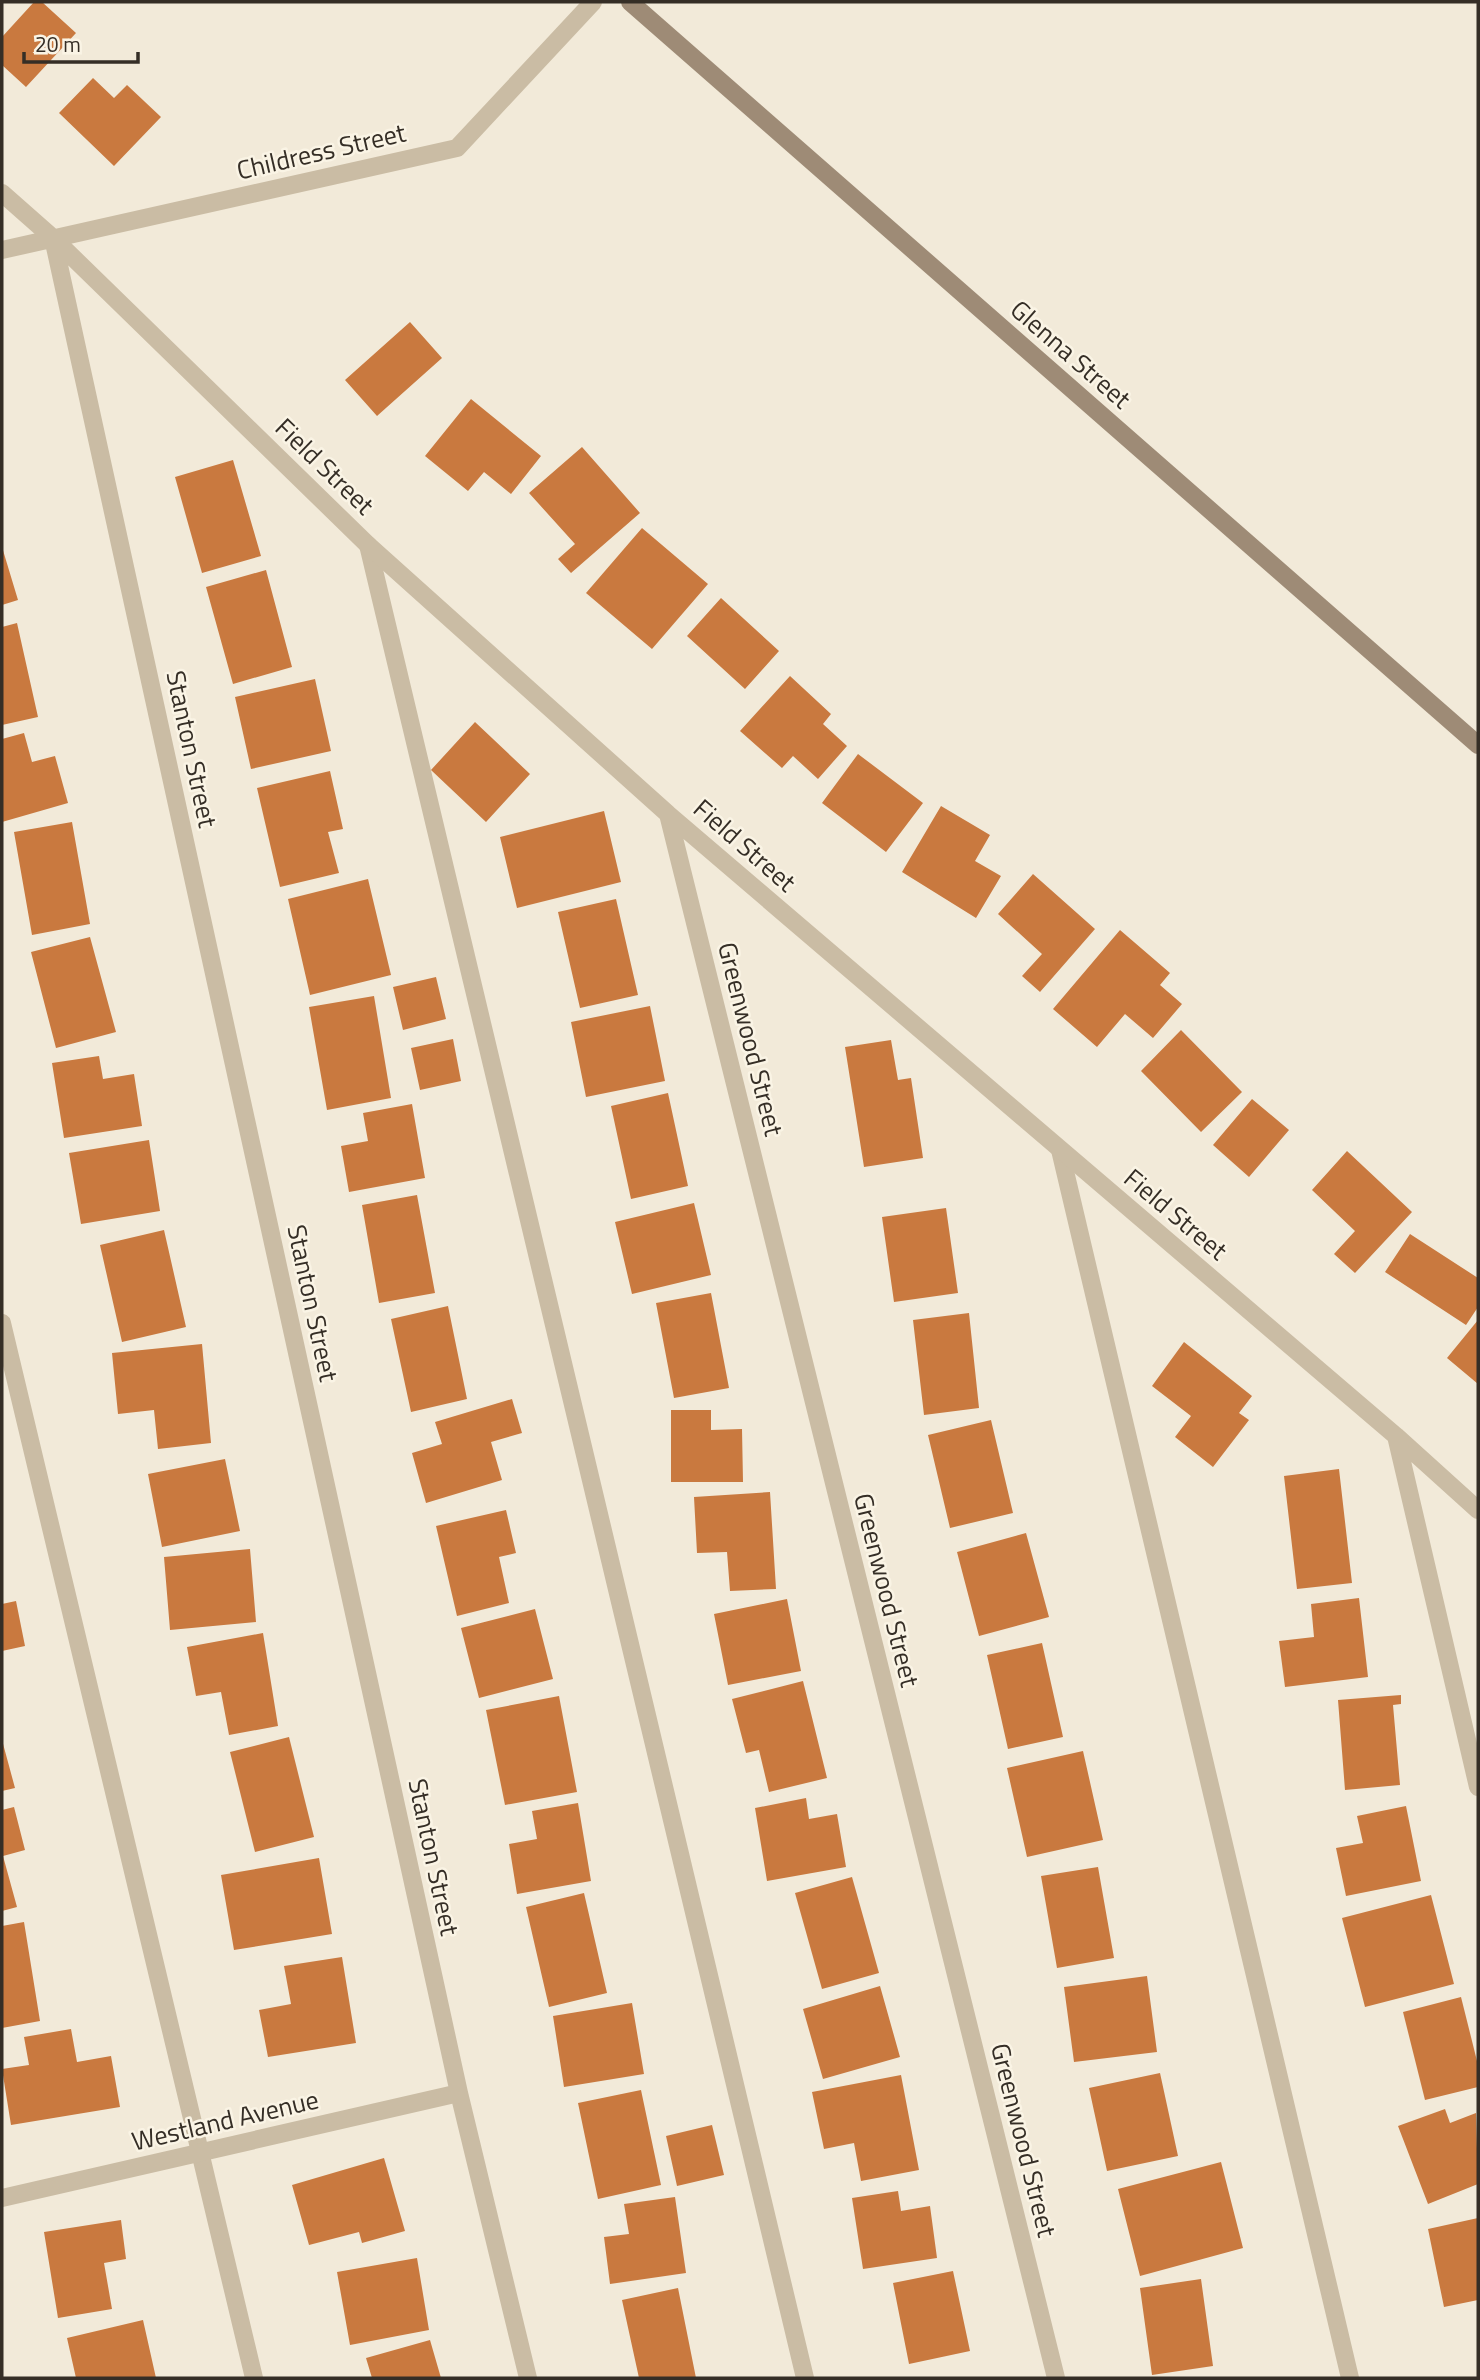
<svg xmlns="http://www.w3.org/2000/svg" width="1480" height="2380" viewBox="0 0 1480 2380" font-family="'Titillium Web',sans-serif">
<style>
.building{fill:#c9793f}
.lines{fill:none;stroke-linecap:round;stroke-linejoin:round}
.service{stroke:#cabca4;stroke-width:18}
.minor{stroke:#cabca4;stroke-width:18}
.secondary{stroke:#9e8b76;stroke-width:18}
.labels{text-anchor:middle;dominant-baseline:central;stroke-width:5;stroke-linejoin:round;paint-order:stroke}
.street-label{font-size:26px;fill:#352e26;stroke:#faf4e5}
</style>
<rect width="100%" height="100%" fill="#f2ead9"/>
<path class="building" d="M34,2h8l34,31 -50,54 -24,-22v-28z
M93,78l21,20 13,-13 34,32 -47,49 -55,-53z
M410,322l32,36 -65,58 -32,-36z
M471,399l70,57 -30,38 -27,-22 -16,19 -43,-35z
M582,447l58,66 -69,60 -13,-14 17,-15 -46,-51z
M233,460l28,96 -59,17 -27,-96z
M642,528l66,56 -56,65 -66,-56z
M2,547l16,53 -16,5z
M266,570l26,97 -59,17 -27,-97z
M721,598l58,53 -34,38 -58,-53z
M17,623l21,94 -36,8v-98z
M790,676l41,38 -8,10 24,22 -29,33 -25,-23 -11,12 -42,-37z
M315,679l16,72 -80,18 -16,-72z
M475,722l55,52 -44,48 -55,-52z
M24,733l8,29 23,-6 13,47 -66,19v-83z
M858,754l65,49 -37,49 -64,-49z
M330,771l13,58 -15,3 11,41 -59,14 -23,-99z
M941,806l49,29 -15,26 26,15 -25,42 -74,-46z
M604,811l17,71 -104,26 -17,-71z
M72,822l18,102 -58,11 -18,-103z
M1033,874l62,55 -55,63 -18,-16 20,-22 -44,-40z
M368,879l23,96 -81,20 -22,-96z
M616,899l22,96 -58,13 -22,-96z
M1120,930l50,43 -10,12 22,19 -29,34 -28,-24 -28,33 -44,-38z
M90,937l26,95 -60,16 -25,-96z
M436,977l10,42 -43,11 -10,-43z
M374,996l17,102 -64,12 -18,-103z
M650,1006l15,75 -79,16 -15,-75z
M1181,1030l61,62 -41,40 -60,-61z
M453,1039l8,42 -41,9 -9,-42z
M891,1040l7,40 13,-2 12,80 -59,9 -19,-120z
M99,1056l4,23 31,-5 8,52 -78,12 -12,-75z
M668,1093l20,93 -57,13 -20,-93z
M1252,1099l37,31 -40,47 -36,-32z
M412,1104l13,74 -76,14 -8,-46 27,-5 -5,-28z
M149,1140l11,71 -79,13 -12,-71z
M1347,1151l65,61 -57,61 -21,-19 21,-23 -43,-41z
M417,1195l18,98 -56,10 -17,-98z
M694,1203l17,72 -79,19 -17,-72z
M946,1208l12,85 -64,9 -12,-85z
M164,1230l22,97 -64,15 -22,-97z
M1410,1234l68,44v29l-12,18 -81,-53z
M711,1293l18,95 -55,10 -18,-95z
M448,1306l19,93 -56,13 -20,-93z
M969,1313l10,95 -55,7 -11,-95z
M1478,1320v64l-31,-26z
M1184,1342l68,54 -13,17 10,7 -36,47 -38,-30 16,-21 -39,-30z
M202,1344l9,99 -53,6 -4,-39 -36,4 -6,-61z
M512,1399l10,34 -31,9 11,38 -76,23 -14,-50 30,-9 -7,-22z
M671,1410h40v20l31,-1 1,53h-72z
M991,1420l22,93 -63,15 -22,-93z
M225,1459l15,72 -78,16 -14,-73z
M1339,1469l13,114 -55,6 -13,-113z
M770,1492l6,97 -46,2 -3,-39 -30,1 -3,-56z
M506,1510l10,43 -17,4 10,46 -52,13 -21,-90z
M1026,1533l23,84 -70,19 -22,-84z
M250,1549l6,73 -86,8 -6,-73z
M1359,1598l9,79 -83,10 -6,-46 35,-4 -3,-33z
M787,1599l14,72 -73,14 -14,-71z
M16,1601l9,45 -23,5v-47z
M535,1609l18,70 -74,19 -18,-70z
M263,1633l15,93 -49,9 -8,-43 -25,4 -9,-49z
M1042,1643l21,94 -55,12 -21,-94z
M803,1681l24,97 -58,14 -10,-42 -13,3 -14,-54z
M1401,1695v9l-8,1 7,80 -55,5 -7,-90z
M559,1696l18,96 -72,13 -19,-95z
M289,1737l25,100 -59,15 -25,-100z
M2,1740l13,48 -13,3z
M1083,1751l20,89 -76,17 -20,-89z
M806,1798l3,21 28,-5 9,53 -79,14 -12,-73z
M578,1803l13,78 -74,13 -8,-50 28,-5 -5,-28z
M1406,1806l15,75 -75,15 -10,-48 27,-5 -6,-27z
M14,1807l11,43 -22,6 14,51 -15,4v-101z
M319,1858l13,76 -98,16 -13,-75z
M1098,1867l16,91 -57,10 -16,-92z
M852,1877l27,96 -57,16 -27,-96z
M584,1893l23,100 -58,14 -23,-100z
M1431,1895l23,89 -89,23 -23,-89z
M24,1922l16,99 -38,7v-102z
M342,1957l14,86 -88,14 -9,-47 32,-6 -7,-38z
M1147,1976l10,76 -83,10 -10,-75z
M880,1986l20,71 -77,22 -20,-70z
M1461,1997l17,68v22l-53,13 -22,-88z
M632,2003l12,71 -80,13 -11,-71z
M71,2029l6,33 34,-6 9,51 -109,18 -9,-56 27,-4 -5,-28z
M1160,2073l18,83 -71,15 -18,-83z
M901,2075l18,95 -58,11 -7,-38 -30,6 -12,-57z
M641,2090l20,95 -63,14 -20,-96z
M1445,2109l5,14 26,-10 2,71 -50,20 -30,-78z
M712,2125l12,50 -47,11 -11,-50z
M384,2158l21,73 -43,12 -3,-11 -50,13 -17,-60z
M1221,2162l22,86 -103,28 -22,-87z
M898,2191l3,20 29,-5 7,52 -74,11 -11,-71z
M675,2197l11,76 -76,11 -6,-47 25,-3 -5,-30z
M1478,2218v82l-34,7 -16,-78z
M121,2220l5,39 -22,4 8,46 -54,9 -14,-86z
M417,2258l12,72 -79,15 -13,-73z
M953,2271l17,80 -61,13 -16,-81z
M1201,2279l12,87 -61,9 -12,-87z
M678,2288l18,90h-57l-17,-78z
M143,2320l13,58h-80l-9,-40z
M430,2340l11,38h-69l-6,-20z"/>
<g class="lines">
<path class="service" d="M368,545l437,1833
M1060,1150l290,1228
M2,1323l252,1055"/>
<path class="minor" d="M2,193l51,45 315,307 300,269 728,622 82,74
M53,238l406,1855 69,285
M2,250l455,-102 136,-146
M668,814l388,1564
M1396,1436l82,351
M2,2198l457,-105"/>
<path class="secondary" d="M630,2l848,743"/>
</g>
<g class="labels">
<g class="street-label">
<text transform="translate(321 151) rotate(-13)">Childress Street</text>
<text transform="translate(1071 354) rotate(41)">Glenna Street</text>
<text transform="translate(325 466) rotate(44)">Field Street</text>
<text transform="translate(192 749) rotate(78)">Stanton Street</text>
<text transform="translate(745 845) rotate(41)">Field Street</text>
<text transform="translate(751 1039) rotate(76)">Greenwood Street</text>
<text transform="translate(1176 1214) rotate(40)">Field Street</text>
<text transform="translate(313 1303) rotate(78)">Stanton Street</text>
<text transform="translate(887 1590) rotate(76)">Greenwood Street</text>
<text transform="translate(434 1857) rotate(78)">Stanton Street</text>
<text transform="translate(225 2120) rotate(-13)">Westland Avenue</text>
<text transform="translate(1024 2140) rotate(76)">Greenwood Street</text>
</g>
</g>
<rect width="1480" height="2380" fill="none" stroke="#352e26" stroke-width="7"/>
<path d="M24 52v10h114v-10" fill="none" stroke="#352e26" stroke-width="3.5"/>
<text x="35" y="52" font-size="21" fill="#352e26" stroke="#faf4e5" stroke-width="5" paint-order="stroke">20 m</text>
</svg>
